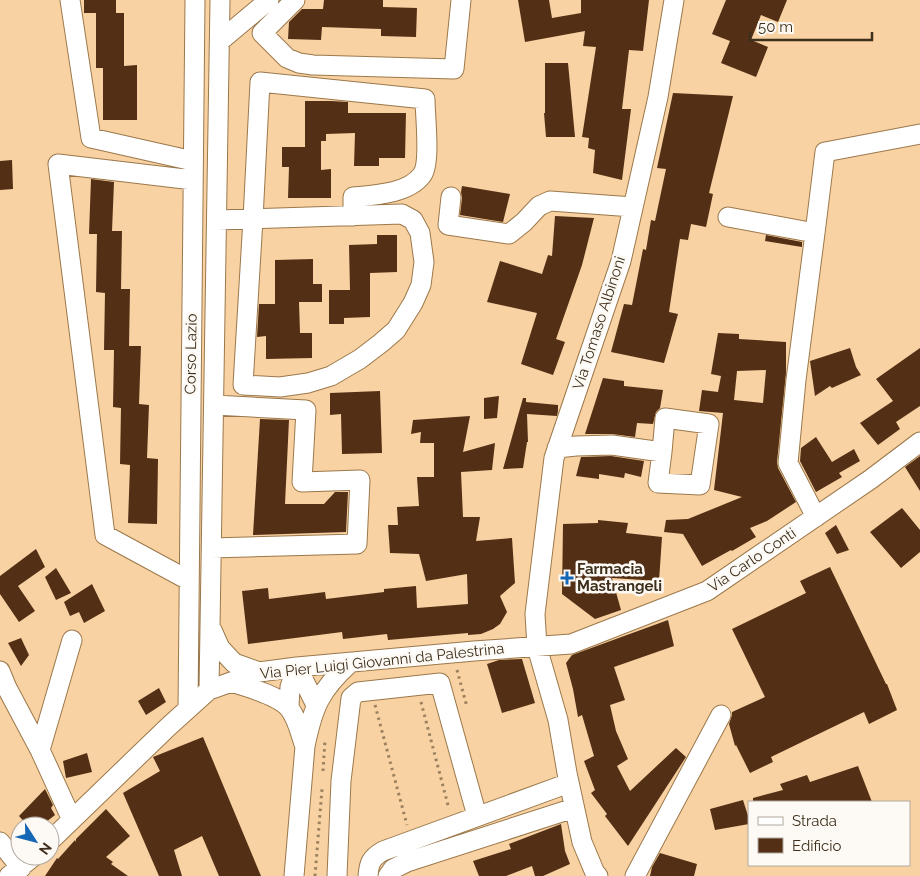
<svg xmlns="http://www.w3.org/2000/svg" width="920" height="876" viewBox="0 0 920 876" font-family="Raleway,sans-serif">
<style>
.building{fill:#532f16;fill-rule:evenodd}
.lines{fill:none;stroke-linecap:round;stroke-linejoin:round}
.minor-casing{stroke:#9b784b;stroke-width:21}
.path{stroke:#9a805e;stroke-width:3;stroke-dasharray:2.5 4;stroke-linecap:butt}
.minor{stroke:#fff;stroke-width:19}
.poi-dot{fill:#1566b4;stroke:#fdf9f4;stroke-width:2}
.labels{text-anchor:middle;dominant-baseline:central;stroke-width:5;stroke-linejoin:round;paint-order:stroke}
.street-label{font-size:15px;fill:#3e2f1c;stroke:#fdf9f4}
.poi-label{font-size:15px;font-weight:bold;fill:#3e2f1c;stroke:#fdf9f4;text-anchor:start}
</style>
<rect width="100%" height="100%" fill="#f8d2a2"/>
<path class="building" d="M84,0h32v13h8v53l13,-1v55h-34v-52h-7v-55h-12z
M324,0h59v7l34,1 -1,29 -35,-1v-7l-59,-2 -1,13 -33,-1 1,-17 13,-13h21z
M518,0h31l3,18 29,-5v-13h68l-6,51 -14,-1 -7,59h9l-9,71 -29,-7 2,-23 -7,-2 1,-10 -7,-1 14,-90 -13,-1 2,-15 -60,11z
M726,0h61l-9,22 -17,-7 -10,25 17,7 -12,30 -35,-14 9,-22 -18,-7z
M545,63h23l7,74h-29l-2,-24h1z
M673,93l60,3 -24,97 4,1 -7,33 -15,-3 -3,16 -8,-1 -11,73 9,2 -14,49 -53,-11 13,-48 8,1 11,-56 3,1 5,-30 4,1 11,-52 -9,-1z
M305,101h26l17,1v11h58l-1,45h-26v8h-25l1,-33 -29,1v7h-5v29l10,-1v29h-43l1,-31h-7v-20h23z
M12,160l1,29 -13,1v-29z
M91,179l23,3 -2,49h10l-1,58h9l-1,57h12l-2,58 10,1 -2,53 11,1 -1,65 -29,-1 2,-58 -10,-1 1,-56 -8,-1 1,-57h-10l1,-57 -9,-1 1,-58h-8z
M462,186l48,8 -7,28 -43,-7 2,-17 -1,-6z
M555,216l39,2 -12,47 -26,74 9,3 -12,33 -32,-11 16,-51 -50,-11 13,-41 42,13 6,-19 4,1z
M377,235h20v37l-27,1v44l-26,1v6h-15v-34h21l-1,-45 28,-1z
M766,235l36,7v5l-37,-6z
M313,259v25h9v18h-23l1,31h12v25l-46,1v-23l-9,1 2,-33h16v-44z
M718,333l21,1v5l47,3v31l-9,89 1,6 18,34 -29,19 -17,7 6,9 -24,14 -1,-1 -29,16 -19,-32 -19,-2 2,-12 22,-1 54,-22 -28,-7 9,-77 -24,-2 3,-21 16,2 3,-16 -10,-2zM766,370l-3,33 -29,-3 3,-29z
M850,348l6,19 5,8 -29,13 -2,-2 -15,10 -5,-35z
M920,348v58l-24,16 4,7 -22,16 -18,-22 33,-22 -17,-22z
M603,378l21,3v5l39,4 -3,18 -4,4 -3,12 -16,-1 -2,14 -23,-3h-27z
M380,391l2,62 -40,1 -1,-40 -11,1v-22z
M499,396l-2,22 -13,1v-21z
M523,398h3v4l32,3v6l-1,5 -30,-2 1,28h-1l-4,26 -20,1z
M470,416l-7,36 32,-9 -3,27 -31,2 2,45h17l-4,24 36,-3 3,45 -15,13 7,16 -7,12 -7,5 -12,5 -13,1v-2l-80,7 -1,-6 -44,5 -1,-7 -94,12 -6,-53 26,-3 1,11 56,-7 1,7 58,-7v-3l32,-3 1,22 51,-4 -1,-30 -41,7 -7,-27 -29,-1 -2,-28h10l-1,-18 22,-1 -2,-29h17v-34h-14l1,-11 -10,2 2,-14z
M260,419l29,1 -4,84h39l11,-12h13l-2,40 -93,3z
M816,437l16,25 22,-13 6,12 -21,12 3,4 -26,15 -16,-31 1,-13z
M611,456l33,5 -3,16 -16,-4 -1,5 -25,-4v5l-23,-3 5,-19z
M920,456v35l-15,-24z
M902,508l18,22v22l-19,16 -31,-36z
M598,520l30,3 -2,10 36,4 -3,44 -47,-3 9,32 -26,9 -33,-25 1,-70 35,-1z
M836,525l13,25 -12,4 -12,-21z
M36,549l9,18 -27,19 17,25 -16,11 -19,-28v-18z
M830,567l56,117h1l10,26 -28,14 -5,-12 -93,45 2,5 -23,11 -14,-28 -1,1 -6,-22 3,-9v-3l33,-15 -33,-68 74,-36 -6,-12z
M56,568l15,25 -15,7 -11,-23z
M92,584l13,27 -21,12 -5,-11 -9,4 -6,-14z
M668,620l6,26 -60,21 11,33 -15,5 6,26 12,28 -11,7 13,25 46,-43 10,9 -58,89 -23,-30 2,-2 -16,-21 4,-3 -11,-29 10,-5 -12,-41 -4,2 -5,-28 -7,-26 6,-8z
M21,638l8,17 -8,11 -13,-23z
M522,659l13,44 -33,10 -15,-49 12,-4z
M159,688l7,14 -20,13 -8,-14z
M203,737l58,139h-42l-17,-40 -28,14 8,26h-23l-36,-83 37,-22 -7,-14z
M87,753l5,19 -26,6 -3,-17z
M858,766l14,36h-119v-4l30,-8 -3,-6 27,-9 3,7z
M45,789l8,16 -2,3 4,7 -14,11h-13l-9,-10z
M743,800l6,19v5l-34,6 -5,-21z
M106,809l24,27 -24,21 7,5 -2,2 17,12h-83l12,-18 1,1 17,-19 1,2v-3z
M561,824l4,27 5,13 -27,12h-8l-3,-10 -26,10h-27l-6,-15 38,-12 -2,-5z
M660,853l37,11 -3,12h-44l2,-9z"/>
<g class="lines">
<defs>
<path id="minor" d="M70,0l21,138 102,23
M295,0l-33,33 25,25 12,5 14,2 141,4 7,-69
M220,41l49,-41
M451,197l-3,28 61,9 15,-12 15,-16 11,-5 83,6
M728,217l87,16 -19,147 -8,83 28,54
M217,220l185,-6 11,6 7,13 4,29 -3,23 -8,18 -17,27 -15,13 -21,16 -29,17 -23,7 -28,4 -37,-2 10,-166 7,-137 165,17c0,17 6,64 -3,76 -14,19 -48,20 -69,22v19
M815,233l10,-81 95,-18
M557,448l19,-2 36,-1 50,7 3,-34 44,6 -9,61 -42,-2 4,-31
M212,548l145,-4 3,-64 -58,2 4,-72 -92,-5
M188,580l-83,-45 -47,-371 135,16
M212,630l8,18 14,15 25,9
M297,667l19,38
M0,671l7,17 33,62 32,70
M231,682c16,5 47,13 58,26 8,10 11,24 15,36
M209,690l11,-690
M289,707l1,-20 7,-20
M188,709l7,-709
M40,750l32,-110
M50,841l118,-114 41,-37 50,-18 38,-5 177,-16 97,-7 136,-53 164,-112 49,-37
M0,842l21,26
M9,876l25,-20
M294,876l11,-130c8,-39 15,-56 45,-83
M337,876l4,-95 10,-83 7,-6 82,-9 37,133
M368,876c1,-13 3,-18 15,-25l186,-68
M388,876l5,-7 14,-7 167,-54
M598,876l-3,-3 -13,-31 -15,-69 -9,-53 -21,-73 -2,-33 19,-156 67,-197 37,-164 16,-97
M635,876l86,-161"/>
</defs>
<use href="#minor" class="minor-casing"/>
<path class="path" d="M457,670l10,37
M421,702l28,107
M375,705l32,120
M323,771l2,-31
M315,876l7,-87"/>
<use href="#minor" class="minor"/>
</g>
<path class="poi-dot" d="M564.5 570.5h5v5h5v5h-5v5h-5v-5h-5v-5h5z"/>
<g class="labels">
<g class="street-label">
<text transform="translate(599 323) rotate(-72)">Via Tomaso Albinoni</text>
<text transform="translate(191 354) rotate(-89)">Corso Lazio</text>
<text transform="translate(752 560) rotate(-34)">Via Carlo Conti</text>
<text transform="translate(382 661) rotate(-6)">Via Pier Luigi Giovanni da Palestrina</text>
</g>
<g class="poi-label">
<text x="577" y="569">Farmacia<tspan x="577" dy="17">Mastrangeli</tspan></text>
</g>
</g>
<rect x="748" y="801" width="162" height="65" fill="#fdf9f4" stroke="#b1a89e"/>
<rect x="758" y="817" width="25" height="8" fill="#ffffff" stroke="#b1a89e"/>
<text x="792" y="826" font-size="15" fill="#3e2f1c">Strada</text>
<rect x="758" y="838" width="25" height="15" fill="#532f16" stroke="#b1a89e"/>
<text x="792" y="851" font-size="15" fill="#3e2f1c">Edificio</text>
<g transform="translate(35 841) rotate(126)"><circle r="24" fill="#fdf9f4" stroke="#b1a89e"/>
<path d="M0-4L9 19L0 12L-9 19Z" fill="#1566b4"/>
<text y="-8" font-size="14" font-weight="bold" text-anchor="middle" fill="#3e2f1c">N</text>
</g>
<path d="M750 32v8h122v-8" fill="none" stroke="#3e2f1c" stroke-width="2.5"/>
<text x="758" y="32" font-size="15" fill="#3e2f1c" stroke="#fdf9f4" stroke-width="4" paint-order="stroke">50 m</text>
</svg>
